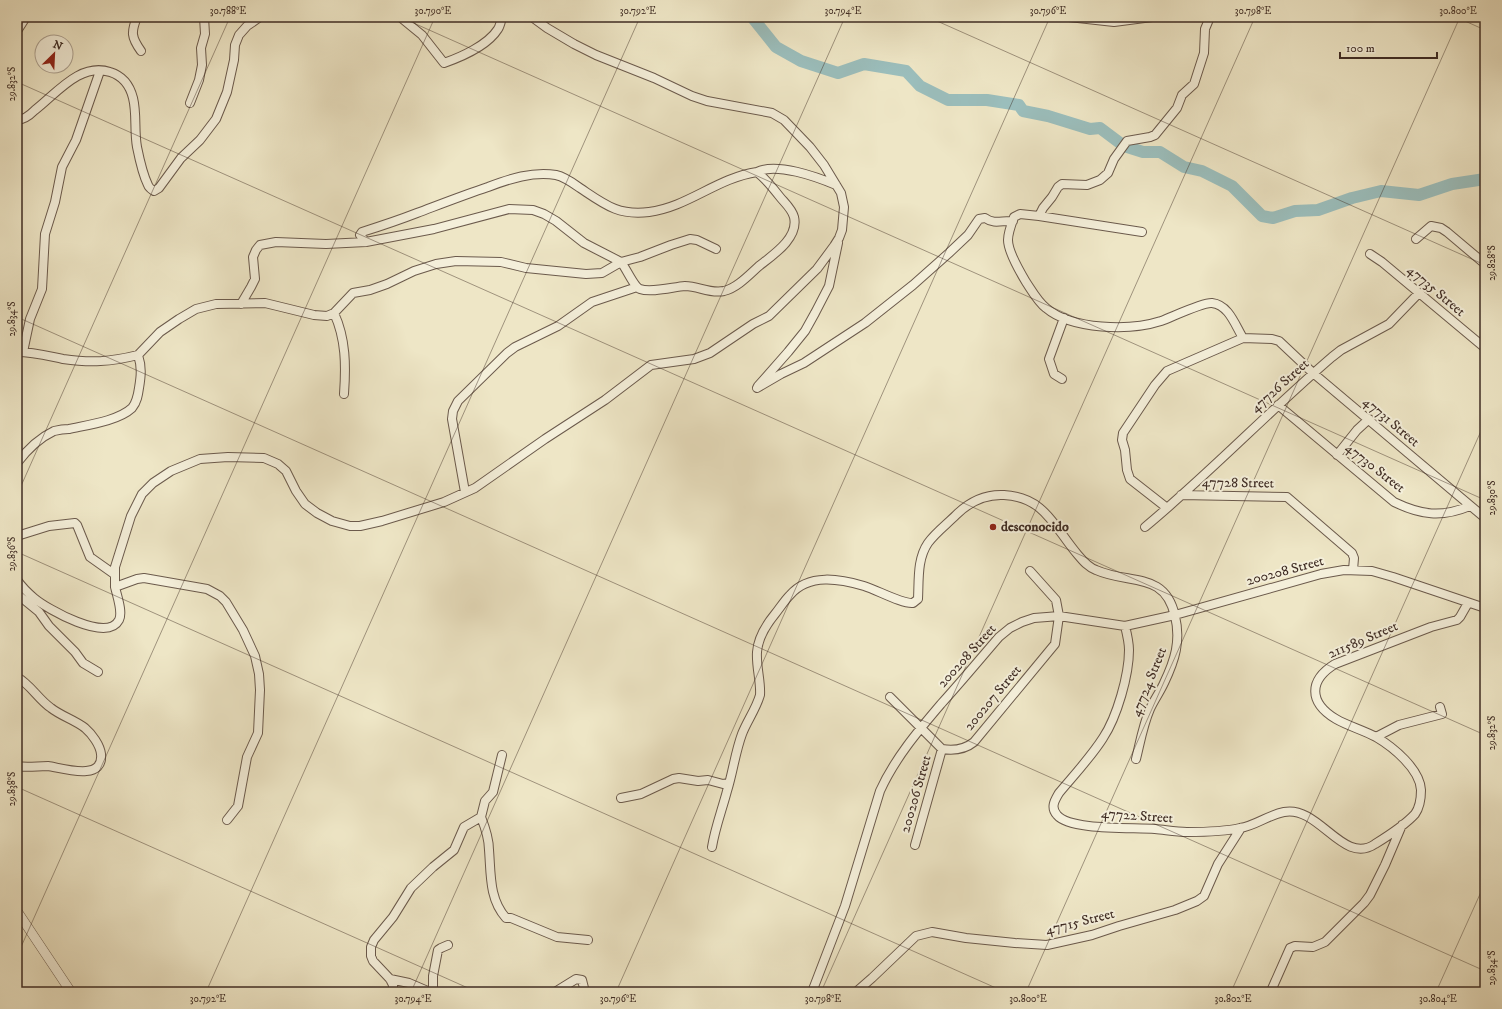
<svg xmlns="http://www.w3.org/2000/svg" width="1502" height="1009" viewBox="0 0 1502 1009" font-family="'IM FELL DW Pica',serif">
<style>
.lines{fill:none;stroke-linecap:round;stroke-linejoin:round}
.river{stroke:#9bbebc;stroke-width:12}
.minor-casing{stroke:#6b5a4c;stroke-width:10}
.tertiary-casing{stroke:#6b5a4c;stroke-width:10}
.minor{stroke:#f4efda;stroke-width:8}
.tertiary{stroke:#f4efda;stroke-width:9}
.ticks{fill:none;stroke:#3f2c24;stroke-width:1;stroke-opacity:0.45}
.poi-dot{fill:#8f2418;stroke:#f4efda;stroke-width:1.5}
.labels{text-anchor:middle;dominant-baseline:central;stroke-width:4;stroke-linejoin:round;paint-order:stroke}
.street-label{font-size:14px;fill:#3f2c24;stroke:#f4efda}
.poi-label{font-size:14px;font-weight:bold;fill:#3f2c24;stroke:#f4efda;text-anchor:start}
.neatline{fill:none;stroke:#3f2c24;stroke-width:1.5}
.ticks-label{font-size:10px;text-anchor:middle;fill:#3f2c24}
</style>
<rect width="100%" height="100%" fill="#eee6c6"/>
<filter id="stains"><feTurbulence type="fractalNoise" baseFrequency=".005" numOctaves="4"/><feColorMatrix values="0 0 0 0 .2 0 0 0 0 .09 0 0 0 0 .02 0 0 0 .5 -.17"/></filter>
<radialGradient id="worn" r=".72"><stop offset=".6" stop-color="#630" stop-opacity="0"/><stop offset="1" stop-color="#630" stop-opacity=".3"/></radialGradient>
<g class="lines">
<path class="river" d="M752,17l24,30 25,14 37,12 26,-9 42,7 14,15 28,14h39l32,5 4,6 25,5 42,13 10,-1 24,18 19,6h17l24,15 18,4 30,15 30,30 11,2 22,-7 23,-1 34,-12 29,-7 38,4 33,-11 33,-5"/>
<defs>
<path id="minor" d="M137,17c-6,15 -6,20 4,34
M400,17l22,18 22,28c17,-6 44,-18 54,-34 2,-3 3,-8 4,-12
M1069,17l45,5 38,-5
M1210,17l-5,12 -1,24 -10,31 -12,11 -5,13 -22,27 -5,2 -23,4 -13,18 -6,14 -8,7 -13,5 -25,-1 -4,3 -6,10 -9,11 -4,8 -19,-2 -6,3c-3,8 -6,16 -6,23 0,12 12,32 18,42 6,9 12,20 20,26 26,22 84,23 115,13 11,-4 42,-19 51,-18 17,2 23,22 31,35l29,1 7,2 34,32 172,145
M17,31l9,-14
M190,103l9,-23 3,-15 -1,-17 4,-14 -1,-17
M17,120c7,0 13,-5 18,-10 21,-16 45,-48 75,-38 13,4 20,14 23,26 4,16 1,33 4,49 2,10 6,28 11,38 1,3 3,4 6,6l5,-3 22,-30 19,-18 16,-21 11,-27 7,-32 1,-15 4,-10 8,-9 13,-9
M1039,216l103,16
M1416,239l15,-13 10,2 6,4 38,32
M366,242l-6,-7 2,-3c19,-6 37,-12 55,-19 24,-9 47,-18 71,-26 21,-8 45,-16 68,-12 9,2 17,8 24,13 24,16 38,28 69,24 39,-5 68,-34 108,-40
M838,243l-9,43 -14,27 -10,18 -17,21 -30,34 -1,2 24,-14 23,-11 61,-40 48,-38 36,-32 19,-18 11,-16 6,-1c10,7 17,2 28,3
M1370,254l12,8 103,86
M241,304l10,-17 4,-8 -2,-22 3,-7 4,-5 16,-3 50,2 40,-2 68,-13 75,-20 24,1 11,4 12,7 28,22 37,19 19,-5 31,-12 19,-6 7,1 19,9
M334,313c12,26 12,53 10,81
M17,352c16,0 31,4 46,7 28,4 47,3 75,-4 4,12 3,21 1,33 -1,7 -2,14 -7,20 -14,13 -45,17 -63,21 -5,0 -11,1 -15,2 -15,7 -27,19 -37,32
M23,352l7,-33 12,-30 3,-55 10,-32 7,-35 14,-27 24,-69
M138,355l22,-23 19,-13 17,-10 20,-5 49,-1 49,12 13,1 7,-3 19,-20 17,-3 17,-6 27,-13 22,-7 20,-3 45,1 25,6 60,6 16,-1 19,-11c5,6 13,25 19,27 11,4 33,-2 45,-3 14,0 24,8 39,5 13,-3 25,-16 35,-25 14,-11 40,-28 35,-49 -2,-8 -10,-15 -14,-20 -7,-9 -14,-18 -23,-25 19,-10 60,5 79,13
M1062,379l-8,-5 -5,-15 15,-41
M1278,405l116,97c27,13 47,16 76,4
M1337,455l20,-25 12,-11
M465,492l-13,-73 1,-8 5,-10 49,-48 8,-6 43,-21 34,-24 45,-15
M1181,495l106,2 65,56 2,5 -1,12
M1167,508l-37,-29 -3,-9 -2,-20 -3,-10 1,-7 32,-48 12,-14 76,-33
M1145,527c65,-54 123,-115 187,-170l9,-7 48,-26 29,-30
M17,536l32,-10 26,-3 2,2 13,32 24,17
M17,580c5,7 11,13 17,18 13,11 73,45 85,22 4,-8 -2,-24 -4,-33l22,-8 7,-1 63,11 13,7 6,6 17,28 12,26 4,18 1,16 -2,43 -11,24 -9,49 -11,14
M115,587v-20l16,-51 11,-22 11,-11 18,-12 29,-12 28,-2 36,1 14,6 8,7 10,20 9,13 12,9 15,8 18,5h10l22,-5 62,-19 31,-14 70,-49 60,-39 46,-35 43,-6 16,-6 43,-29 16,-8 48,-47 17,-23 5,-8 3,-8 2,-23 -3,-14 -17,-28 -14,-18 -26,-27 -12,-7 -65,-12 -15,-5 -38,-18 -58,-23 -22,-11 -27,-16 -15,-11
M17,594l22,18 10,14 26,26 8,11 15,9
M1125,626c2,8 4,16 4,24 0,25 -12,67 -26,88 -12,19 -29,37 -44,55 -4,7 -9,14 -2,22 13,16 78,12 98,14 11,1 21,3 32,3 17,0 36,0 53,-4 15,-2 28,-13 44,-16 35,-7 59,54 91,32 13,-8 29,-18 40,-30 5,-7 6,-16 6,-24 -1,-21 -28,-43 -45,-53 -13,-7 -28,-11 -40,-18 -28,-17 -27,-39 -1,-55l96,-37 26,-7 3,-3 8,-14
M17,677c14,8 21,22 34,31 10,8 24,12 34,20 7,6 15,17 16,26 3,28 -39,14 -53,12 -11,0 -21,2 -31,0
M890,697l52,52c12,2 22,1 32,-7l81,-98 4,-28 -3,-16 -26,-29
M1376,737l23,-12 43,-11 -2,-7
M621,798l20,-4 32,-15 6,-1 19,3 10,-1 15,4 6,-1
M481,817c4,10 8,22 8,33 2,24 0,49 17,68h5l46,19 31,3
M915,845l27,-96
M712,847c3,-19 10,-37 15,-56 6,-19 8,-38 15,-57 5,-13 14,-25 18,-39 1,-14 -4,-28 -3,-43 1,-14 9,-27 18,-38 5,-6 9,-13 15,-19 19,-22 50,-16 74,-9 13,4 38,18 49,17l5,-4c1,-19 -1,-40 10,-56 7,-10 19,-19 28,-28 13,-13 29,-21 48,-20 41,2 50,32 74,60 5,6 10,12 18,15 34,15 69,1 79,46 6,25 0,44 -11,67 -4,9 -10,17 -14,26 -7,16 -10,34 -14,50
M390,979l19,4 21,9
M1271,991l19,-43 5,-2 18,1 12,-5 39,-39 6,-8 15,-30 17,-40
M393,992v-7l-3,-6 -17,-18 -2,-5v-9l3,-7 19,-23 18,-29 22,-21 21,-17 10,-23 17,-10 4,-16 8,-9 9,-37
M433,992v-16l5,-26 3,-2 7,-3
M555,992l21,-13 6,1 3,12
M812,992l33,-86 35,-115c15,-33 38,-60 61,-87 20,-22 39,-45 58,-67l11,-9 12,-6 12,-4 13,-1 12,-1 66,10 50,-11 146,-41 23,-4 28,1 21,6 92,31
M856,992l16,-14 44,-42 16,-4 34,6 49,5 32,2 45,-10 27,-9 56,-16 22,-9 7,-5 14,-32 23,-36"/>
<path id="tertiary" d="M17,911l54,81"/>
</defs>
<use href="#minor" class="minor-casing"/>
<use href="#tertiary" class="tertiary-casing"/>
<use href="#minor" class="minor"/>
<use href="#tertiary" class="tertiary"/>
</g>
<path class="ticks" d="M400,17l1085,483M928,17l557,248M1456,17l29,13M17,35l8,-18M17,82l1468,653M17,317l1468,654M17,495l213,-478M17,552l988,440M17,787l460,205M17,956l418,-939M206,992l434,-975M411,992l434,-975M616,992l434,-975M821,992l434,-975M1026,992l434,-975M1231,992l254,-570M1436,992l49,-109"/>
<circle class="poi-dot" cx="993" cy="527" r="4"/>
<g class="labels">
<g class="street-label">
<text transform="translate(1436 291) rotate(40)">47735 Street</text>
<text transform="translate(1280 386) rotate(-42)">47726 Street</text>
<text transform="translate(1391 422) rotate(40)">47731 Street</text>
<text transform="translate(1375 468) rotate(38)">47730 Street</text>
<text transform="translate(1238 483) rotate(1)">47728 Street</text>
<text transform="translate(1285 571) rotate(-15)">200208 Street</text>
<text transform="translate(1363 640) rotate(-23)">211589 Street</text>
<text transform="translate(967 656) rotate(-48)">200208 Street</text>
<text transform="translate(1149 682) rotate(-68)">47724 Street</text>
<text transform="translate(993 698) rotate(-50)">200207 Street</text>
<text transform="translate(916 794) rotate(-74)">200206 Street</text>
<text transform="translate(1137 816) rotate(4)">47722 Street</text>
<text transform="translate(1080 922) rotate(-14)">47715 Street</text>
</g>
<g class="poi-label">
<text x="1001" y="527">desconocido</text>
</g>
</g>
<rect width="1502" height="1009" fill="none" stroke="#eee6c6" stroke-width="44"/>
<g transform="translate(54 54) rotate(24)"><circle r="19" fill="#f4efda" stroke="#aca191"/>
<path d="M0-3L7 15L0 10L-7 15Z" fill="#8f2418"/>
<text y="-6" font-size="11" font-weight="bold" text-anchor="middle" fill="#3f2c24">N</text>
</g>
<path d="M1340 52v6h97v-6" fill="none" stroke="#3f2c24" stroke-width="2"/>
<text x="1346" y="52" font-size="12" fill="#3f2c24" stroke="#f4efda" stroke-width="3" paint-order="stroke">100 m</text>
<rect x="22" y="22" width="1458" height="965" class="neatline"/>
<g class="ticks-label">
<text x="228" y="14">30.788°E</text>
<text x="433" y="14">30.790°E</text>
<text x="638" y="14">30.792°E</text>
<text x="843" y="14">30.794°E</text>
<text x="1048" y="14">30.796°E</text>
<text x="1253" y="14">30.798°E</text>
<text x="1458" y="14">30.800°E</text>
<text transform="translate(11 84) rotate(-90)" y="4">29.832°S</text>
<text transform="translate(1491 263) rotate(-90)" y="4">29.828°S</text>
<text transform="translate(11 319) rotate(-90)" y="4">29.834°S</text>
<text transform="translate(1491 498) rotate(-90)" y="4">29.830°S</text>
<text transform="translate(11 554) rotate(-90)" y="4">29.836°S</text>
<text transform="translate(1491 733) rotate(-90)" y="4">29.832°S</text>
<text transform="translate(11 789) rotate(-90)" y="4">29.838°S</text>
<text transform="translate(1491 968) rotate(-90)" y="4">29.834°S</text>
<text x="208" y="1002">30.792°E</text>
<text x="413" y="1002">30.794°E</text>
<text x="618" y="1002">30.796°E</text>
<text x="823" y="1002">30.798°E</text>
<text x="1028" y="1002">30.800°E</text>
<text x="1233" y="1002">30.802°E</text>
<text x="1438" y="1002">30.804°E</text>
</g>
<rect width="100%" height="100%" filter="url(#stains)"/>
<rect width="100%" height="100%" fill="url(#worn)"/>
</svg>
